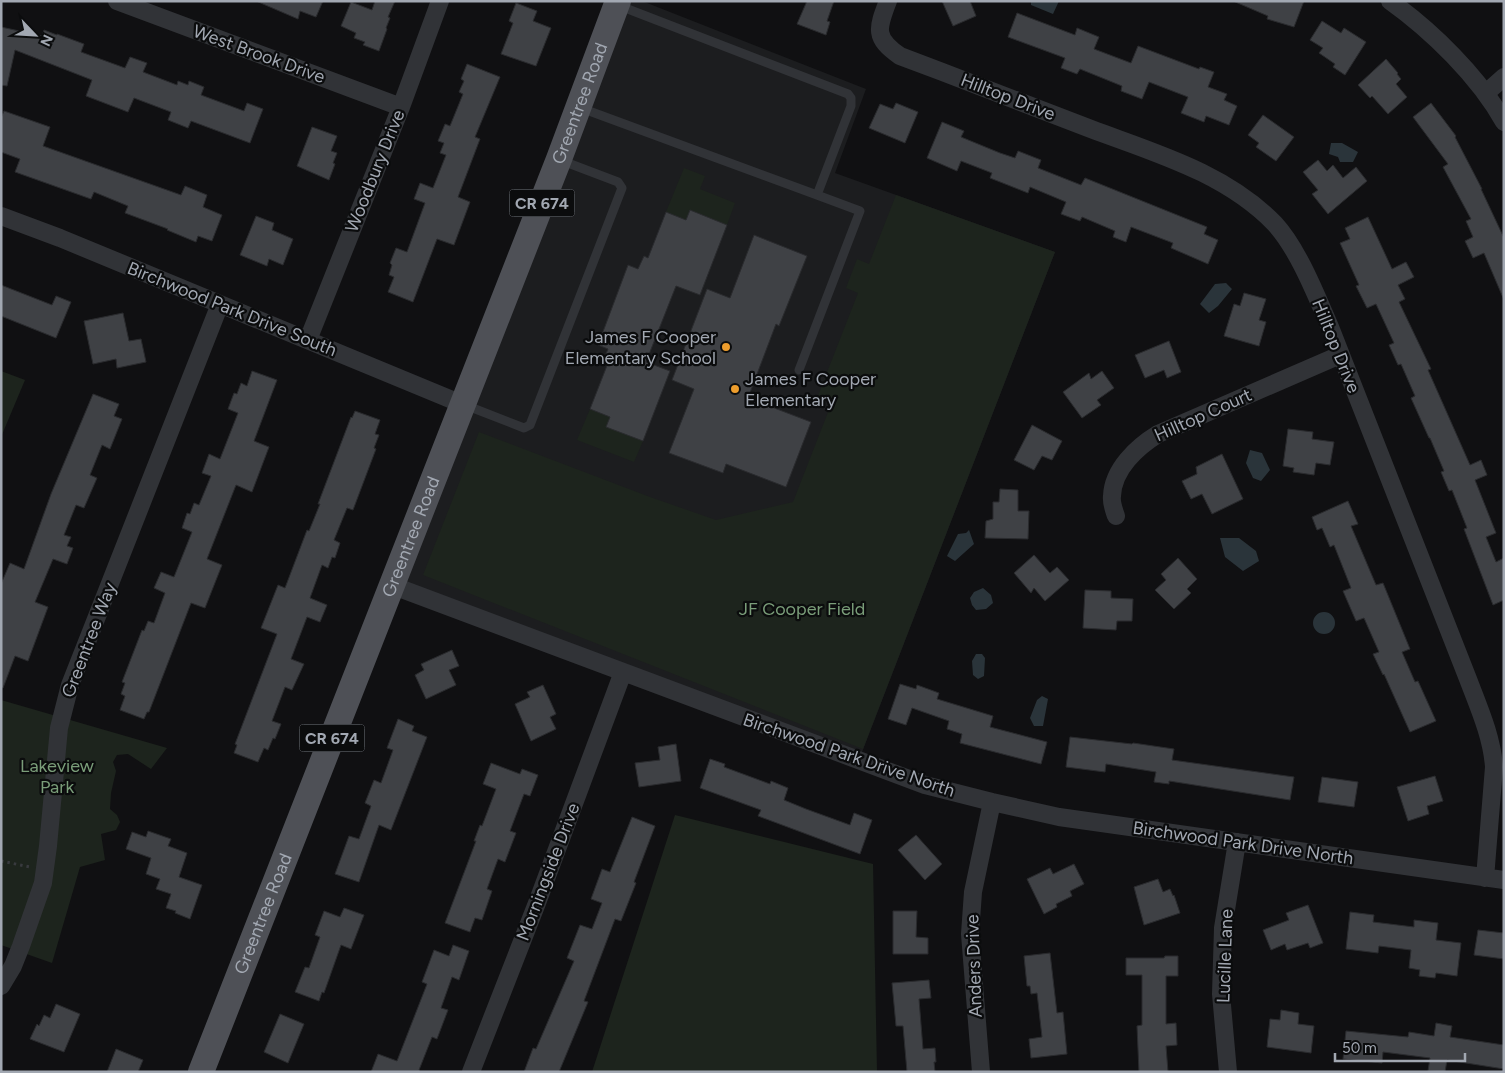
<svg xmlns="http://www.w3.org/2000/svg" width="1505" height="1073" viewBox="0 0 1505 1073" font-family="Figtree,sans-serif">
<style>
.built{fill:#1c1d1f}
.green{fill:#1d241d}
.water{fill:#2a343a}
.building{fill:#3f4145;stroke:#2a2b2e}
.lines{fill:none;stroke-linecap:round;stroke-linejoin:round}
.path{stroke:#383a3e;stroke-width:3;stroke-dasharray:2.5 4;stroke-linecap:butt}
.lane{stroke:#313337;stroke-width:9}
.street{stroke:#313337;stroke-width:18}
.primary{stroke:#4e5056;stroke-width:26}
.poi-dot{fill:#ed9d2d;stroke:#0b0c0d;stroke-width:2}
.labels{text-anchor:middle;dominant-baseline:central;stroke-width:4.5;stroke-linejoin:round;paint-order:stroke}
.shield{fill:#0b0c0d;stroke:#757980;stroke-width:1}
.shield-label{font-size:16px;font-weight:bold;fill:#a2a8b2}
.street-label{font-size:18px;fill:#a2a8b2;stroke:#0b0c0d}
.poi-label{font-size:18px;fill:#a2a8b2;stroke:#0b0c0d;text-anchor:end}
.park-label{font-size:18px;fill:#7a9d79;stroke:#0b0c0d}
</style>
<rect width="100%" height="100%" fill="#101012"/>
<path class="built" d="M618,1h24l224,88 -31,84 220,79 -196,508 -468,-175z"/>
<path class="green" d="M684,168l21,8 -5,13 35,14 -8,22 -37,-15 -4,10 -20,-8z
M896,195l159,57 -192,497 -440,-174 56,-143 171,65 66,23 77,-18 39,-100 -15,-4 41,-105 -12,-5 11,-29 12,5z
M1,371l24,9 -24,57z
M590,409l20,8 -3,10 36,14 -9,21 -57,-22z
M1,700l166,48 -16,21 -23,-15 -11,1 -4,7 3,9 -5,22 -1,16 7,6 3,7 -4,8 -15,4 4,26 -25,7 -28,96 -51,-18z
M675,815l198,49 4,208h-285z"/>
<path class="water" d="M1031,1h28l-6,13 -22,-9z
M1331,143h11l16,9 -5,10h-13l-2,-5 -9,-3z
M1226,283l6,6 -14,17 -9,7 -9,-9 15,-20z
M1250,450l12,3 8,17 -9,11 -8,-3 -7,-15z
M969,530l5,14 -19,17 -8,-5 11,-22 8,-1z
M1220,538h19l17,13 3,10 -16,10 -18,-14z
M983,588l8,7 2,8 -7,6 -10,1 -4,-5 -2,-7 4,-6z
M1313 623a11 11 0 1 1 22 0a11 11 0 1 1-22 0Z
M976,654h6l3,4 -1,18 -6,3 -5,-4 -1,-14z
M1042,696l6,3 -5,27h-9l-4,-8 7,-18z"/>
<path class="building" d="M256,1h67l-7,16 -16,-6 -2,8z
M375,1h20l-7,16 2,1 -4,10 1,1 -8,22 -16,-6 2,-3 -11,-4 2,-5 -15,-7 10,-24 21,8z
M807,1h27l-7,20 3,1 -4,13 -29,-11z
M942,1h28l6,15 -23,10z
M1233,1h71l-10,26 -27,-8 1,-3z
M516,3l21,8 -4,10 18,7 -15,38 -35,-12 12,-31 -4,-2z
M1017,13l58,22 2,-7 22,9 -5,12 37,14 7,-17 61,23 1,-2 14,5 -6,15 19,7 -3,6 13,6 -8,19 -23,-9 -2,6 -23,-9 7,-16 -39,-15 -7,17 -21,-8 1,-5 -42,-17 -3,5 -16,-6 4,-10 -57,-21z
M1322,21l19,12 3,-5 22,14 -21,33 -12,-8 2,-3 -16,-11 4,-5 -13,-8z
M1,27l41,9 2,-6 13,5v-1l27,10 -3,8 44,16 5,-11 17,6 -4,9 34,13 1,-4 10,4 1,-4 15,6 -3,8 43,16 3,-8 16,6 -13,34 -59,-22 -3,7 -20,-8 3,-8 -37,-14 -6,14 -42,-16 6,-16 -77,-30 -8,36 -6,-1z
M1386,59l12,14 -1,1 4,5 -5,5 11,13 -19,17 -16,-18 -2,2 -12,-13z
M467,64l33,13 -25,60 5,2 -22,58 12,5 -16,43 -17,-6 -24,63 -25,-10 6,-15 -5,-2 3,-10 -2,-2 6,-15 11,4 18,-49 -11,-4 6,-16 13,5 13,-33 -6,-2 4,-10 -6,-2 7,-17 5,2 13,-32 -4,-2 5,-11 -3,-2z
M896,103l22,9 -13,31 -36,-15 11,-24 13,5z
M1431,103l25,33 -1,1 27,52h-1l23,49v62l-20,-47 -11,5 -8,-17 8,-4 -7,-16 5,-2 -28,-52 5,-3 -35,-47z
M4,111l46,16 -7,19 138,49 4,-9 22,9 -4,12 19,8 -10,26 -14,-5 -2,6 -29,-12 1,-1 -43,-16 3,-7 -34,-14 -3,7 -76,-27 5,-13 -19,-7v-34z
M1263,115l31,22 -18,24 -20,-14 3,-4 -11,-8z
M942,122l22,9 -3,6 39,16 15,5 3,-7 23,9 -3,8 43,17 4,-7 122,49 -3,7 14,6 -10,24 -37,-16 2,-5 -42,-16 -5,15 -13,-5 2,-6 -33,-14 -2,4 -19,-7 5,-12 -36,-15 -2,6 -38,-15 2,-5 -31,-12 -4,10 -30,-13z
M312,127l25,9 -6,15 6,2 -4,10 2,1 -6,16 -32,-14z
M1318,160l9,11 6,-6 10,13 13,-11 11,14 -39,33 -16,-20 6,-4 -15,-18z
M690,210l37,15 -27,70 -24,-9 -30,76 24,9 -27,70 -37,-14 4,-10 -20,-8 18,-46 -5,-2 5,-12 -10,-4 30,-80 10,4 6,-13 4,2 18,-46 20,8z
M256,216l18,7 -2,7 21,9 -10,26 -14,-6 -2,7 -27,-11z
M1368,217l24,52 14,-7 8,15 -16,8 7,14 -6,3 32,67 -3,1 42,95 11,-5 6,15 -12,5 21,53 -10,4 10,25 8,-4v42l-11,5 -29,-76 3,-1 -15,-38 -3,1 -8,-19 3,-1 -14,-33h-1l-18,-40 4,-2 -14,-32 -3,1 -9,-20 5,-2 -18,-39 -9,4 -11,-22 3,-1 -19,-42 10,-4 -5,-11z
M754,235l53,21 -28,70 -3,-2 -28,74 63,24 -25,65 -60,-23 -3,9 -54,-20 25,-64 -22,-9 35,-91 23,9z
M1,285l51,20 4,-9 15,6 -15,36 -55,-22z
M1244,293l22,6 -7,21 7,2 -7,24 -35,-10 10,-32 6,2z
M123,313l6,28 12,-2 5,23 -29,6 -1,-9 -23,5 -9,-43z
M1169,341l12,31 -14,6 -3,-8 -19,8 -10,-23z
M252,371l25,9 -23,61 15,6 -17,45 -16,-7 -29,74 15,6 -17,43 -14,-5 -42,109h-2l-3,7 -24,-9 5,-14 -4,-2 4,-11 -3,-1 20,-52 2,1 4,-10 6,2 11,-30 -11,-5 7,-16 13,5 18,-45 -10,-4 5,-15 3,1 4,-11 5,2 12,-29 -9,-3 7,-19 11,5 18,-46 -10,-4 6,-16 3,1 4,-11 6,3z
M1102,371l12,17 -17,12 4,5 -19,13 -19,-26 26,-19 2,6z
M93,394l26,10 -5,12 8,3 -12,30 -8,-4 -12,30 7,3 -13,30 -8,-3 -12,30 7,2 -4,9 6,2 -6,16 -14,-5 -18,43 13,5 -20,54 -13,-5 -12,32 -2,-1v-103l9,-21 14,6 27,-75z
M355,411l25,9 -5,14 4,1 -5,13 2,1 -23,61 -6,-2 -13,32 6,3 -5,15 -3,-1 -4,11 -6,-3 -12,33 17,7 -7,17 -13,-5 -16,42 13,5 -12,26 -7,-3 -13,34 9,3 -6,15 -2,-1 -5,12 -4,-2 -6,14 -24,-9 3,-8 -2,-1 42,-110 -16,-6 17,-43 7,3 22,-58 2,1 11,-27h-2l33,-87 1,1z
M1032,425l30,16 -10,19 -10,-4 -8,14 -20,-10z
M1288,429l25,3 -1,7 22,3 -4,23 -14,-2 -2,12 -21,-3 1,-4 -11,-2z
M1222,454l21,45 -31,15 -10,-20 -11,5 -9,-18 15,-7 -1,-7z
M1000,489l18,1v21h11l-1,28 -43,-1 1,-17 7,-2v-17h6z
M1348,501l10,23 -7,2 25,59 7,-2 27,66 -8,3 13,30 3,-1 18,40 -26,11 -26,-58 -1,1 -10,-21 6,-2 -15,-34 -8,3 -13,-30 8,-3 -17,-43 -4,2 -8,-19 -5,2 -5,-13z
M1034,555l16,18 7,-6 12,13 -24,21 -11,-13 -3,5 -17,-20z
M1178,558l19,21 -10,10 4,4 -17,16 -19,-19 11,-10 -5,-6z
M1085,590l26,1v7l22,1 -1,22h-15l-1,9 -33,-2z
M452,650l7,16 -10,4 7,15 -30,14 -11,-24 9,-5 -3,-6z
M900,684l16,5 1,-4 22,8 -2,6 56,17 -3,11 57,15 -6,22 -81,-21 2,-9 -15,-5 2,-8 -37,-13 -6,17 -18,-6z
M543,685l13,29 -6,3 6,12 -25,12 -16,-37 15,-7 -3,-5z
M398,719l16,7 -2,5 15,6 -36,93 -12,-5 -20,57 -24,-8 14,-38 10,3 12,-33 -6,-3 9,-23 7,3 12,-33 -6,-2z
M1070,737l62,7 1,-1 41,6 -2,11 122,17 -4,23 -121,-19v3l-15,-2 2,-10 -50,-8 -1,8 -39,-5z
M676,744l5,37 -42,6 -4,-24 25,-3 -2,-13z
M710,759l15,5 -1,3 46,17 1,-3 17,7 -4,12 22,9 44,16 4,-12 18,7 -12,34 -102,-38 3,-6 -61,-22z
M491,763l29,11 2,-5 16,6 -8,21 -6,-2 -14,37 6,2 -11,29 -7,-3 -11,30 5,2 -10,29 -7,-2 -5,14 -25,-9 31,-82h-2l6,-16 2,1 14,-37 -13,-5z
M1435,776l8,25 -16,5 2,8 -21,7 -11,-34z
M1322,777l36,5 -4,25 -36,-5z
M632,817l23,9 -21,56 2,1 -15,38 -6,-2 -31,82 4,1 -29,70h-35l9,-24 3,1 38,-88 -7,-3 13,-33 12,4 10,-26 -11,-4 11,-30 8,3z
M148,831l23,8 -3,7 19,7 -8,24 23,8 -12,34 -15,-6 1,-2 -10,-3 5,-14 -15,-5 4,-10 -14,-5 5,-16 -25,-9 6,-17 14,5z
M916,835l26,29 -17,16 -27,-30z
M1074,864l10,20 -14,7 2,5 -16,8 1,3 -13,7 -17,-35 23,-11 3,6z
M1158,879l5,13 7,-3 3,7 1,-1 6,18 -36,12 -10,-38z
M1308,905l15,38 -13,5 -2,-5 -21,7 -2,-6 -14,6 -8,-20 26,-10 -3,-7z
M344,908l20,7 -13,34 -10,-4 -17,48 -2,-1 -3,9 -24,-9 10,-25 4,1 11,-31 -5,-2 9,-24 16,6z
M893,911h24l-1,26 12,1v16h-35z
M1350,912l24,3 -1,7 41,5v-7l24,3 -2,17 25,3 -4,33 -21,-3 -1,5 -16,-2 1,-6 -11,-2 2,-18 -32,-4 -1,7 -32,-4z
M1478,930l26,3v26l-30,-4z
M453,945l16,6 -10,29 -7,-3 -11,31 7,2 -11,29 -5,-2 -13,33 2,2h-50l7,-18 19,7 30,-77 -5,-2 12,-32 15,6z
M1050,953l7,60 6,-1 4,42 -36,4 -2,-19 13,-2 -5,-44 -6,1 -1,-8h-3l-3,-30z
M1165,956h13v20h-12v48l10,-1 1,22 -11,1 2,26h-29l-2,-46 5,-1v-50h-16v-17h38z
M929,980l2,18 -12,1 4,50 12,-1 1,14h-2l1,10h-28l-4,-46h-7l-4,-43z
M56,1004l24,10 -16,38 -34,-13 7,-15 2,2 5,-11 6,3z
M1281,1010l18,3 -1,11 16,2 -3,27 -44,-6 3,-28 10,1z
M280,1014l24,10 -16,39 -24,-11z
M1436,1023l16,3 -2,11 54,8v24l-57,-9 -2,12 -17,-1 2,-13 -47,-6 -1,11 -39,-4 3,-28 62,6 1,-5 25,4z
M116,1049l27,11 -5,12h-31z"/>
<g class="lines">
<path class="path" d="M1,861l29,6"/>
<path class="lane" d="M581,108l236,87 34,-89v-8l-3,-4 -228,-88
M799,370l61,-159 -43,-16
M465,405l59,23 6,-3 92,-237 -4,-6 -58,-22"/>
<path class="street" d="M117,1l284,106
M888,1c-11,28 -14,37 12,55 64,24 128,49 191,73 64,24 135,44 184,95 23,25 41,71 55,103l138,352c11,29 24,58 26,88l-9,111
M1390,1c42,30 89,76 114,121
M1486,93l18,-16
M1,216l59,22 402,166
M308,340l93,-233 39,-106
M1116,516c-2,-6 -5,-13 -4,-20 1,-27 25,-49 46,-62l182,-79
M391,585l534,200 67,17 67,15 445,63
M1,986l12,-20 8,-20 22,-63 5,-37 11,-118 11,-43 150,-381
M471,1072l66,-169 86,-231
M981,1072l-11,-138 3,-42 19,-90
M1228,1072l-7,-78 2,-66 14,-86"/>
<path class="primary" id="s1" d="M201,1072l358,-913 59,-158"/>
</g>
<g class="poi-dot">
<circle cx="726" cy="347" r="5"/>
<circle cx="735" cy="389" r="5"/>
</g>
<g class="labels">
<g class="shield">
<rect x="509.5" y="189.5" width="65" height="27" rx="4"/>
<rect x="299.5" y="724.5" width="65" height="27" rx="4"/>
</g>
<g class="shield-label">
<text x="542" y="203">CR 674</text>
<text x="332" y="738">CR 674</text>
</g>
<g class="street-label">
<text transform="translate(259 54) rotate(20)">West Brook Drive</text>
<text transform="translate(1008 97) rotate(21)">Hilltop Drive</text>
<text stroke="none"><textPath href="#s1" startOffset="1040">Greentree Road</textPath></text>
<text transform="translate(375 171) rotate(-68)">Woodbury Drive</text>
<text transform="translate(232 309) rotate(22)">Birchwood Park Drive South</text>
<text transform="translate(1336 346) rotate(68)">Hilltop Drive</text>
<text transform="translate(1203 415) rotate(-24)">Hilltop Court</text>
<text stroke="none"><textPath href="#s1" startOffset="575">Greentree Road</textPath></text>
<text transform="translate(89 640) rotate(-69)">Greentree Way</text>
<text transform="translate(849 755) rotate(19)">Birchwood Park Drive North</text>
<text transform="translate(1243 843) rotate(8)">Birchwood Park Drive North</text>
<text transform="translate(548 872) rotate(-69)">Morningside Drive</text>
<text stroke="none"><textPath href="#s1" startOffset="170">Greentree Road</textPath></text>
<text transform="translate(1225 956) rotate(-88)">Lucille Lane</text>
<text transform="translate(974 966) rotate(-92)">Anders Drive</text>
</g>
<g class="poi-label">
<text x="716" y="337">James F Cooper<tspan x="716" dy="21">Elementary School</tspan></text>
<text x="745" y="379" text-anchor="start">James F Cooper<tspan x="745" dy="21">Elementary</tspan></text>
</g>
<g class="park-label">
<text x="802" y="609">JF Cooper Field</text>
<text x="57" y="766">Lakeview<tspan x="57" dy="21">Park</tspan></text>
</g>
</g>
<rect width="1505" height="1073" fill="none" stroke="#a2a8b2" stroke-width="5"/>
<g transform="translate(35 35) rotate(115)" stroke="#0b0c0d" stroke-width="4" paint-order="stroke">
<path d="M0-4L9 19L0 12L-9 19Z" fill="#a2a8b2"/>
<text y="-8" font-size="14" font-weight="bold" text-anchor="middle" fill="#a2a8b2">N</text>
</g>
<path d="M1335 1053v8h130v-8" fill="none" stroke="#a2a8b2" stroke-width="2.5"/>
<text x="1342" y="1053" font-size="15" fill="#a2a8b2" stroke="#0b0c0d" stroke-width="4" paint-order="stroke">50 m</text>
</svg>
